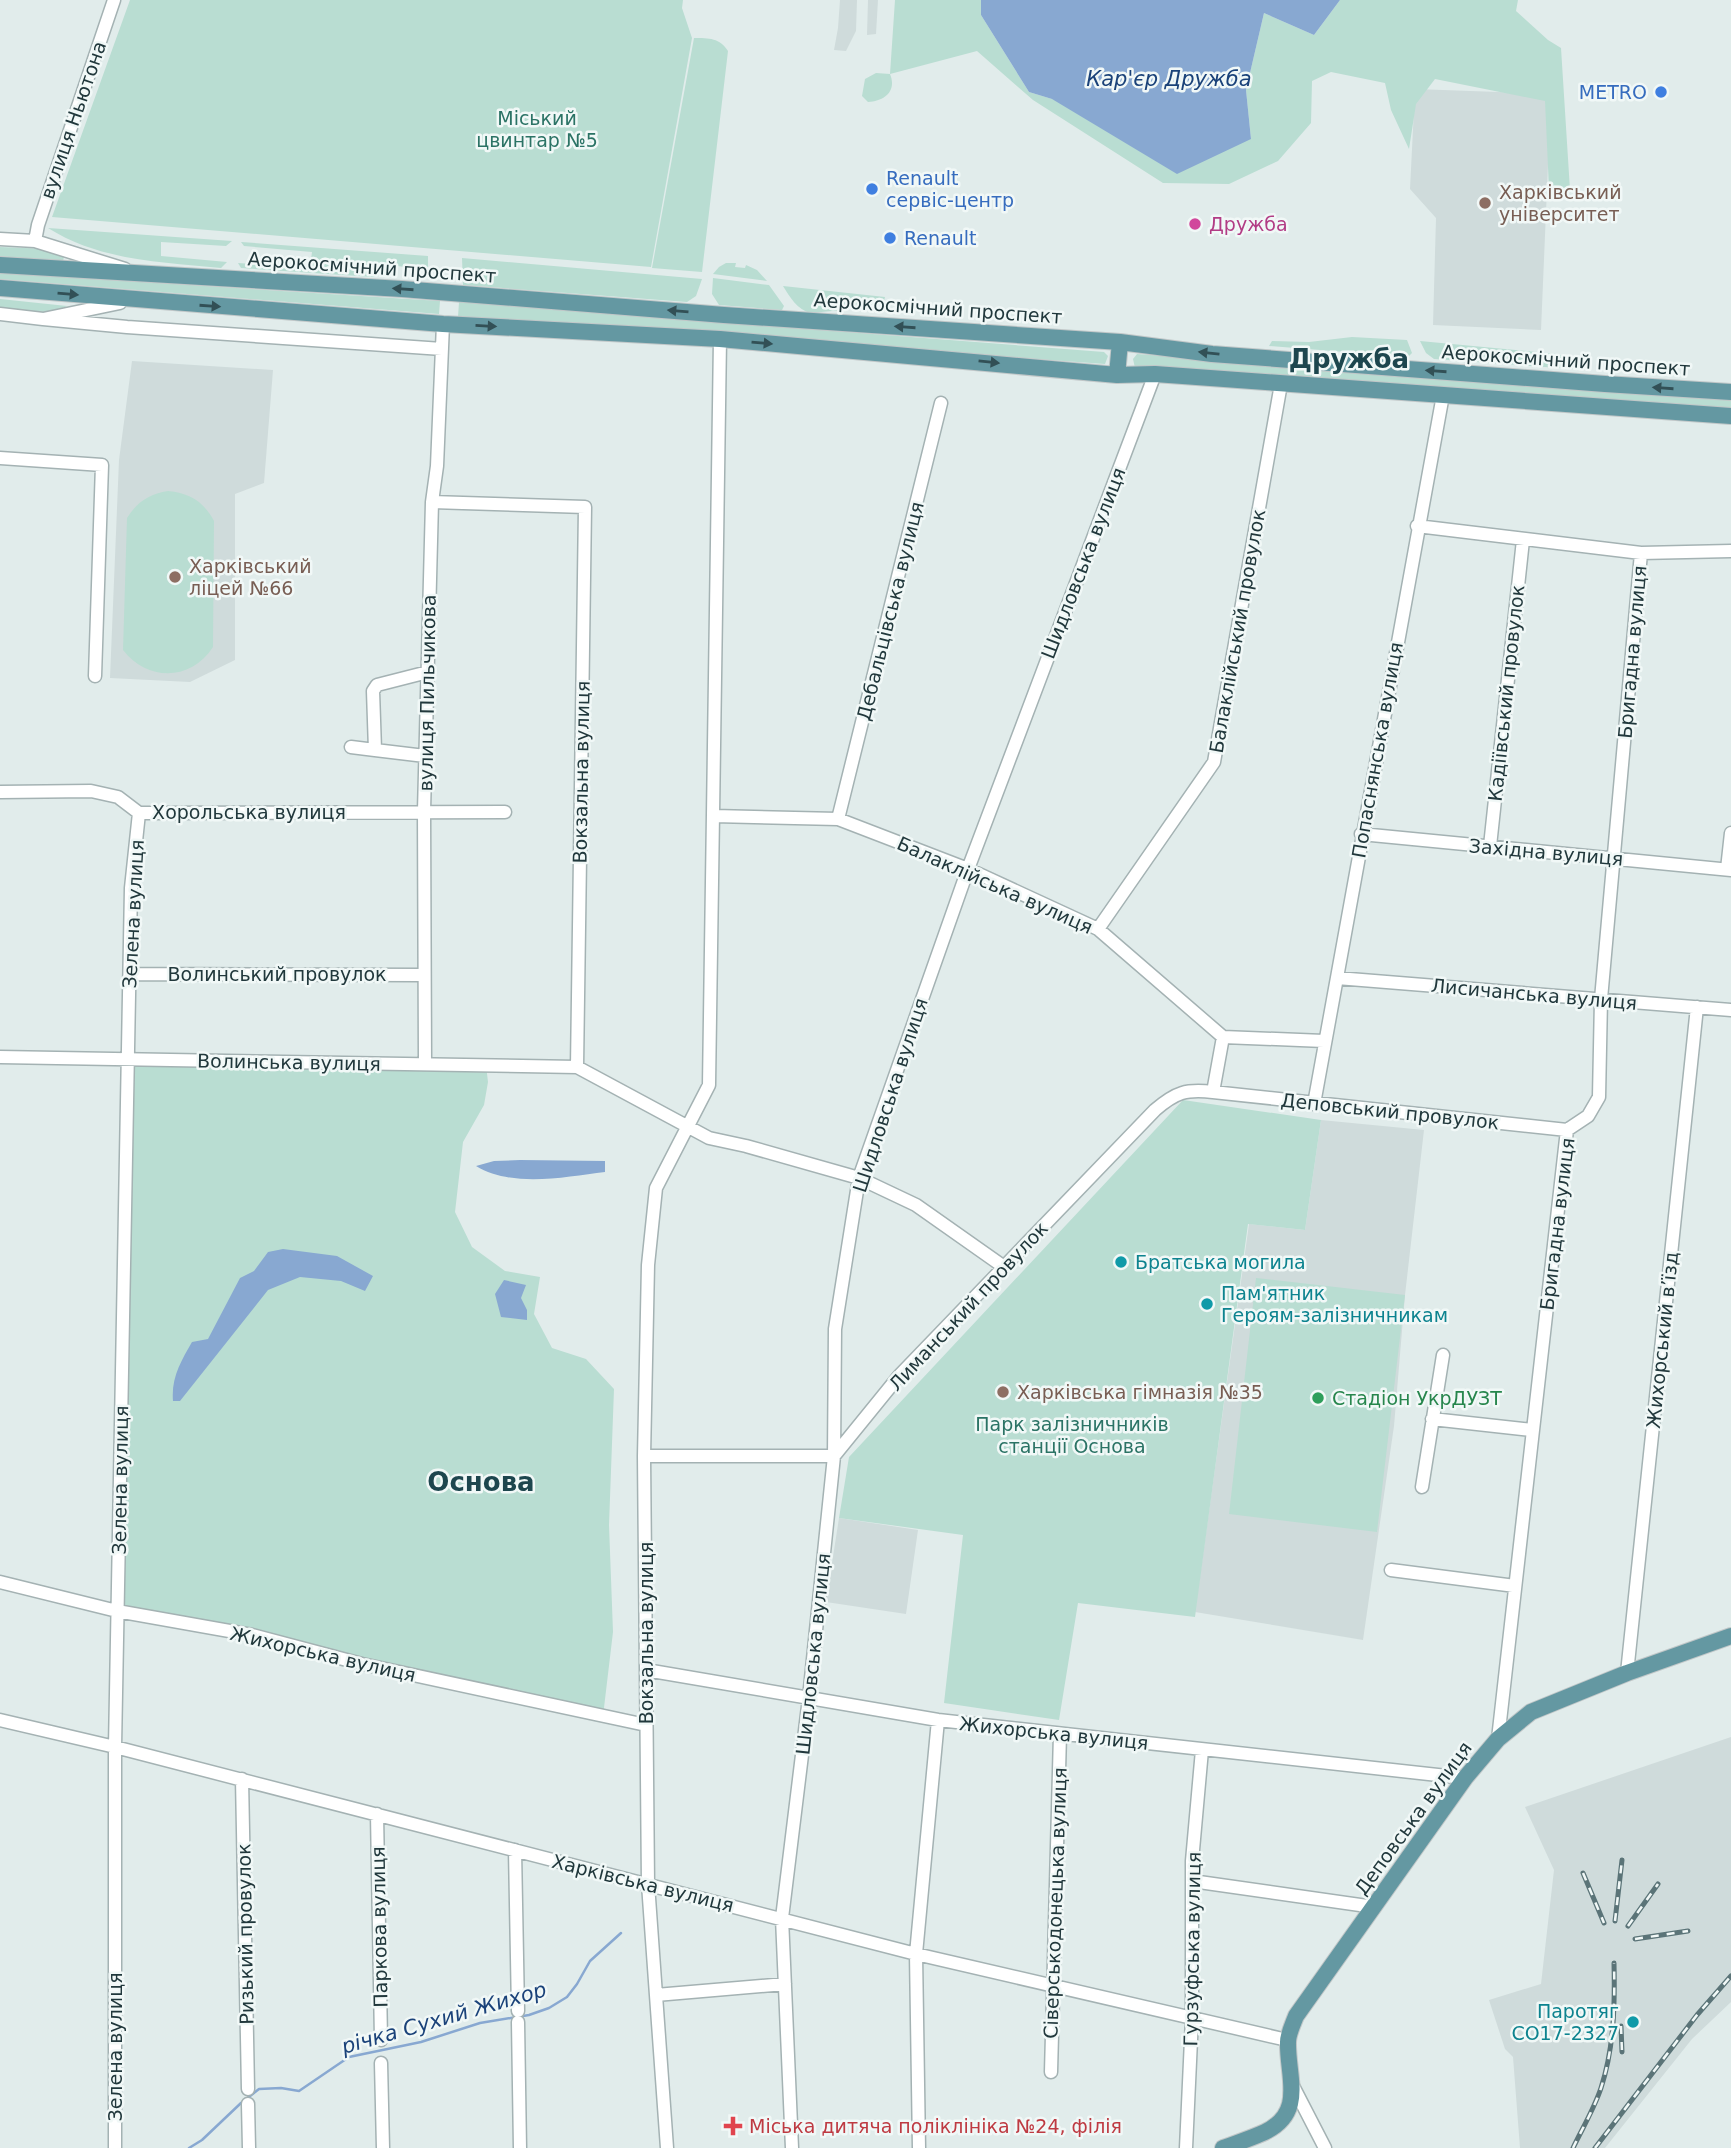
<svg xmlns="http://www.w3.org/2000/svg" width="1731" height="2148" viewBox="0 0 1731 2148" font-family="'DejaVu Sans',sans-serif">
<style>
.built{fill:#cfdbdb}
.green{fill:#b9ddd2}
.water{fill:#88a8d1}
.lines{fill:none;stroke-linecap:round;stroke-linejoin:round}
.stream{stroke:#88a8d1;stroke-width:2.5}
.minor-casing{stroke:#a4b2b3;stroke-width:15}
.major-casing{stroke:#c1c7c8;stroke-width:18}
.minor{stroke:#fff;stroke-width:12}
.major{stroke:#6498a2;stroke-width:16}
.rail-casing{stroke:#5b7478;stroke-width:5}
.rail{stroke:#f1f8f7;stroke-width:2.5;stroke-dasharray:8;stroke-linecap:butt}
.oneway{fill:#325056}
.shop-dot{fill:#3f7fe0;stroke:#f1f8f7;stroke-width:2.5}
.education-dot{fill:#8d6e63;stroke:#f1f8f7;stroke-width:2.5}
.hotel-dot{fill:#d1479c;stroke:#f1f8f7;stroke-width:2.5}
.culture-dot{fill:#0f9aa8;stroke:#f1f8f7;stroke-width:2.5}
.leisure-dot{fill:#2e9e5b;stroke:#f1f8f7;stroke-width:2.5}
.health-dot{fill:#e0444e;stroke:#f1f8f7;stroke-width:2.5}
.labels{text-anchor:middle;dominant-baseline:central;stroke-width:5;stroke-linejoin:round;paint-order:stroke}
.shop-label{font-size:19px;fill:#366cbe;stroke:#f1f8f7;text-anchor:start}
.park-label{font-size:19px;fill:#2b7365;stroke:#f1f8f7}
.street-label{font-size:19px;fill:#21383c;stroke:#f1f8f7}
.education-label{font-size:19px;fill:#785e54;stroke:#f1f8f7;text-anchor:start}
.hotel-label{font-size:19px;fill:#b23c85;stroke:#f1f8f7;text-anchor:start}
.culture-label{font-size:19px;fill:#0d838f;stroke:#f1f8f7;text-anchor:start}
.leisure-label{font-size:19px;fill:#27864d;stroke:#f1f8f7;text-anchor:start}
.health-label{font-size:19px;fill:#be3a42;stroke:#f1f8f7;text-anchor:start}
.water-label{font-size:21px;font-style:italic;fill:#1a4279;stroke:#f1f8f7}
.district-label{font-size:26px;font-weight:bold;fill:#1d464e;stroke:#f1f8f7}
</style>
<rect width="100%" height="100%" fill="#e1eceb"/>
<path class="built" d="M840,0h17l-1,31 -10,20 -12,-1 4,-22z
M868,0h10l-2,34 -9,1z
M1415,89l136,5 -10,236 -108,-5 3,-107 -26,-29z
M132,361l141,9 -9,113 -29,11v166l-45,22 -80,-4 9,-218z
M1321,1120l103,10 -19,165 -11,131 -31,214 -168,-28 54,-388 56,6z
M839,1518l79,12 -12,84 -80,-12z
M1731,1737v265l-39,37 -87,109h-85l-7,-91 -8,-8 -16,-49 52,-16 13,-114 -29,-63z"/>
<path class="green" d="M130,0h553l-1,8 10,30 -41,229 -599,-50z
M895,0h86v15l48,77 23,7 199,40 -5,-49 18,-77 50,22 26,-35h178l-2,11 32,29 13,8 9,142 -21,-1 -4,-88 -110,-22 -19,25 -7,45 -18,-39 -6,-27 -54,-11 -19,9 -1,42 -33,38 -49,23 -66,-1 -130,-83 -56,-49 -87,23c7,17 -5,27 -22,28l-6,-6 3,-17 11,-6 14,1z
M694,38c15,0 26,0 34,13l-26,221 -50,-4z
M48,228l184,13 -6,5 -65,-4v14l66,6 -6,6c-59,-6 -121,-7 -173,-40z
M241,242l187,14v14l-38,-5 -3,8 -14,4 -132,-9 -3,-5 72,5 2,-16 -68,-6z
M0,247l49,2 15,7 -1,6 -63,-6z
M462,258l240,21 -6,17 -9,6 -224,-17z
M726,263h10l-1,4 10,1 1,-3 11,5 10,11 -54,-7 6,-7z
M0,273l440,28 -1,13 -439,-35z
M713,278l56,7 15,21 -2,4 -63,-5 -7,-11z
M783,286l102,11 -1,4 -10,6 -63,6c-14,-3 -21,-16 -28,-27z
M0,299l67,7c-19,10 -46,5 -67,3z
M459,302l645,50 4,4 -3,8 -647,-47z
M1352,337l55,3 5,13 -4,4 -139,-11 3,-5 37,1z
M1420,341l138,13 29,13v3l-153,-11 -8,-6z
M1137,354l475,37 119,6v12l-596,-41 -2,-9z
M168,491c22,2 36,11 46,30l-1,126c-22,34 -65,35 -90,3l4,-132c10,-16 22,-24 41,-27z
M129,1060l357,5 2,17 -4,23 -21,37 -8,70 17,35 33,24 35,6 -6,37 18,34 34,11 28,30 -5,136 4,107 -10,84 -486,-105z
M1183,1100l138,20 -16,110 -57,-6 -53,393 -117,-14 -19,117 -115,-17 19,-168 -124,-17 10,-61z
M1256,1278l149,17 -28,237 -148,-18z"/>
<path class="water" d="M981,0h359l-26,35 -50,-22 -18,77 5,49 -74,35 -125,-75 -23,-7 -48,-77z
M520,1160l85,1v11c-40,5 -93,16 -129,-6l18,-5z
M283,1249l54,7 36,20 -8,15 -24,-10 -41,-4 -32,13 -88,111h-7c-2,-23 8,-40 19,-59l16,-3 32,-61 14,-7 14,-19z
M504,1280l22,5 -5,13 6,12v10l-26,-3 -6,-23z"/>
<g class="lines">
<path class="stream" d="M189,2148l13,-8 39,-37 18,-14 22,-1 18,3 50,-34 72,-15 59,-19 49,-8 20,-7 18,-11 10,-13 13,-23 31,-28"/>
<defs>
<path id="minor" d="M0,239l35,2 90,28
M35,241l3,-16 76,-225
M0,314l43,5 77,-16
M43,319l84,8 315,22
M0,458l102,7 -7,211
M432,502l153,5 -8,560 132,71 37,8 113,32 57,27 88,62
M1417,526l224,27 90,-2
M351,747l24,3
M425,756l-50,-6 -2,-59 4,-6 51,-13
M0,792l91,-1 27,6 21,16 366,-1
M714,816l124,3 130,50 130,60 125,108 101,4
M838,819l103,-416
M1361,834l370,36
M1490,846l33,-306
M1727,869l4,-36
M1098,929l116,-167 67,-378
M130,974l293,1
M1337,978l394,32
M0,1057l577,10
M425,1063l-1,-252 8,-309 5,-36 6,-142
M1213,1092l354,38
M1314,1104l129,-709
M1432,1419l100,11
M644,1456h190l65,-80 256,-266c21,-18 31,-21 58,-18l10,-55
M1422,1487l21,-132
M1391,1570l124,16
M0,1582l117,29 135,24 110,29 284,61
M646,1670l292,50 527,58
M1627,1673l70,-666
M0,1720l115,27 801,207 371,86
M1498,1739l69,-609 21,-14 11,-19 2,-98 40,-446
M242,1779l6,310
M377,1814l4,226
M515,1850l3,161
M1192,1881l182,26
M656,1995l129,-11
M518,2022l2,126
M381,2063l2,85
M1051,2072l9,-338
M1293,2086l32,62
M248,2104l1,44
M115,2148v-401l16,-859 8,-75
M667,2148l-19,-264 -4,-428 4,-191 8,-77 53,-103 11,-746
M792,2148l-10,-230 27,-220 25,-242 1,-127 24,-151 109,-309 187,-495
M919,2148l-3,-194 22,-234
M1186,2148l6,-130v-157l10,-111"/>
<path id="major" d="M0,265l402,24 322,26 396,27 92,12 393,30 126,8
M0,288l443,36 277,15 397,36 38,-1 576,42
M1117,375l3,-33
M1223,2148c14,-5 29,-10 42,-16 41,-20 22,-56 23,-90 0,-8 5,-18 8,-26l169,-238 33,-39 33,-27 96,-39 104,-37"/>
</defs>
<use href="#minor" class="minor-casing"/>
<use href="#major" class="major-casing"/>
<use href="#minor" class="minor"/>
<use href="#major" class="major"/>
<defs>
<path id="rail" d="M1583,1873l21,50
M1615,1921l7,-61
M1628,1926l30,-42
M1635,1939l53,-8
M1621,2026l1,26
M1573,2148c9,-19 21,-39 28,-60 13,-40 14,-82 13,-125
M1595,2148l102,-133 34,-39"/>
</defs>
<use href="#rail" class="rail-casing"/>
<use href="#rail" class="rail"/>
</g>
<defs><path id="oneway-solid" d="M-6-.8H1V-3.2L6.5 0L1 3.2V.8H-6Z" transform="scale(1.75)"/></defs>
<g class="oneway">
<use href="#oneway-solid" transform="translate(403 289) rotate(-176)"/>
<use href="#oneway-solid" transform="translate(68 294) rotate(5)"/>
<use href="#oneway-solid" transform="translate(210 306) rotate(4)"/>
<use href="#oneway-solid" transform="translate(678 311) rotate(-175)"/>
<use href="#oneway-solid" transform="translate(486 326) rotate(3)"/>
<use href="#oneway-solid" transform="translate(905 327) rotate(-176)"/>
<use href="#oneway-solid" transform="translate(762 343) rotate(5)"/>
<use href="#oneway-solid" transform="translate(1209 353) rotate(-174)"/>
<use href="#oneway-solid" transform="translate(989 362) rotate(6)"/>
<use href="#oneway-solid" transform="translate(1436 371) rotate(-176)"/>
<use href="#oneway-solid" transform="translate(1663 388) rotate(-176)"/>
</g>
<g class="shop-dot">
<circle cx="1661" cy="92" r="7"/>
<circle cx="872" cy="189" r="7"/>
<circle cx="890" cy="238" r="7"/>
</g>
<g class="education-dot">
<circle cx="1485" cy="203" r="7"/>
<circle cx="175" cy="577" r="7"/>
<circle cx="1003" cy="1392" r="7"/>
</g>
<circle class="hotel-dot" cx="1195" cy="224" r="7"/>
<g class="culture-dot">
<circle cx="1121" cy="1262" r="7"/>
<circle cx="1207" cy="1304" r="7"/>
<circle cx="1633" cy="2022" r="7"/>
</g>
<circle class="leisure-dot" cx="1318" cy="1398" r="7"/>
<path class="health-dot" d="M729.5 2115.5h7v7h7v7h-7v7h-7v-7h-7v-7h7z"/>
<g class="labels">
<g class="shop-label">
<text x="1647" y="92" text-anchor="end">METRO</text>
<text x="886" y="178">Renault<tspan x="886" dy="22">сервіс-центр</tspan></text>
<text x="904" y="238">Renault</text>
</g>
<g class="park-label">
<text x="537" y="118">Міський<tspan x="537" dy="22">цвинтар №5</tspan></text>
<text x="1072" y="1424">Парк залізничників<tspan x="1072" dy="22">станції Основа</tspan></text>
</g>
<g class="street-label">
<text transform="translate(73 120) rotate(-71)">вулиця Ньютона</text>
<text transform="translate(372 267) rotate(4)">Аерокосмічний проспект</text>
<text transform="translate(938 308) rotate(4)">Аерокосмічний проспект</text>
<text transform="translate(1566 360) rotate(4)">Аерокосмічний проспект</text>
<text transform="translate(1083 563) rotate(-69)">Шидловська вулиця</text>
<text transform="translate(890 611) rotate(-76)">Дебальцівська вулиця</text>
<text transform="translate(1237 631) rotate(-80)">Балаклійський провулок</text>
<text transform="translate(1632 652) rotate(-85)">Бригадна вулиця</text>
<text transform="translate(427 693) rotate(-89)">вулиця Пильчикова</text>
<text transform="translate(1506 693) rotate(-84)">Кадіївський провулок</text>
<text transform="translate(1377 750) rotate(-80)">Попаснянська вулиця</text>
<text transform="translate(581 772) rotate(-89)">Вокзальна вулиця</text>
<text x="249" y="812">Хорольська вулиця</text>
<text transform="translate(1546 852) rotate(5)">Західна вулиця</text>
<text transform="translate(995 885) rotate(24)">Балаклійська вулиця</text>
<text transform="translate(133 914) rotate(-87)">Зелена вулиця</text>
<text x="277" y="974">Волинський провулок</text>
<text transform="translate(1534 994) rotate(5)">Лисичанська вулиця</text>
<text transform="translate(289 1062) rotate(1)">Волинська вулиця</text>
<text transform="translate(890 1095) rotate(-72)">Шидловська вулиця</text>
<text transform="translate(1390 1111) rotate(6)">Деповський провулок</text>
<text transform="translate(1557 1224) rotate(-83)">Бригадна вулиця</text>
<text transform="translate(968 1306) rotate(-47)">Лиманський провулок</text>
<text transform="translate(1662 1340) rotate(-84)">Жихорський в’їзд</text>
<text transform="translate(120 1480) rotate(-89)">Зелена вулиця</text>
<text transform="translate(646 1633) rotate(-90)">Вокзальна вулиця</text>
<text transform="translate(323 1654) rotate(13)">Жихорська вулиця</text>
<text transform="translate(813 1654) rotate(-84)">Шидловська вулиця</text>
<text transform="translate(1054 1733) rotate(6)">Жихорська вулиця</text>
<text transform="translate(1413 1818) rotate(-54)">Деповська вулиця</text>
<text transform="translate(643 1883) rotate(14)">Харківська вулиця</text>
<text transform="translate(1055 1903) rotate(-88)">Сіверськодонецька вулиця</text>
<text transform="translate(379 1927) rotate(-91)">Паркова вулиця</text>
<text transform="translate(245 1934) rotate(-91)">Ризький провулок</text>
<text transform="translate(1192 1949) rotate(-89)">Гурзуфська вулиця</text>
<text transform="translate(115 2047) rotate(-90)">Зелена вулиця</text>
</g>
<g class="education-label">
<text x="1499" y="192">Харківський<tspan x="1499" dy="22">університет</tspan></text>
<text x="189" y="566">Харківський<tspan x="189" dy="22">ліцей №66</tspan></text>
<text x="1017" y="1392">Харківська гімназія №35</text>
</g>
<g class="hotel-label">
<text x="1209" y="224">Дружба</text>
</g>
<g class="culture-label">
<text x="1135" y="1262">Братська могила</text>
<text x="1221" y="1293">Пам'ятник<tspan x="1221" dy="22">Героям-залізничникам</tspan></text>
<text x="1619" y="2011" text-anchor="end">Паротяг<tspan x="1619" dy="22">СО17-2327</tspan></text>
</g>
<g class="leisure-label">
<text x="1332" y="1398">Стадіон УкрДУЗТ</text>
</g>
<g class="health-label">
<text x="749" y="2126">Міська дитяча поліклініка №24, філія</text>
</g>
<g class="water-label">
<text x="1169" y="79">Кар'єр Дружба</text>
<text transform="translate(444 2018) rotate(-16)">річка Сухий Жихор</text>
</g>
<g class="district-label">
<text x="1349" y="359">Дружба</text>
<text x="481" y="1482">Основа</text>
</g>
</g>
</svg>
